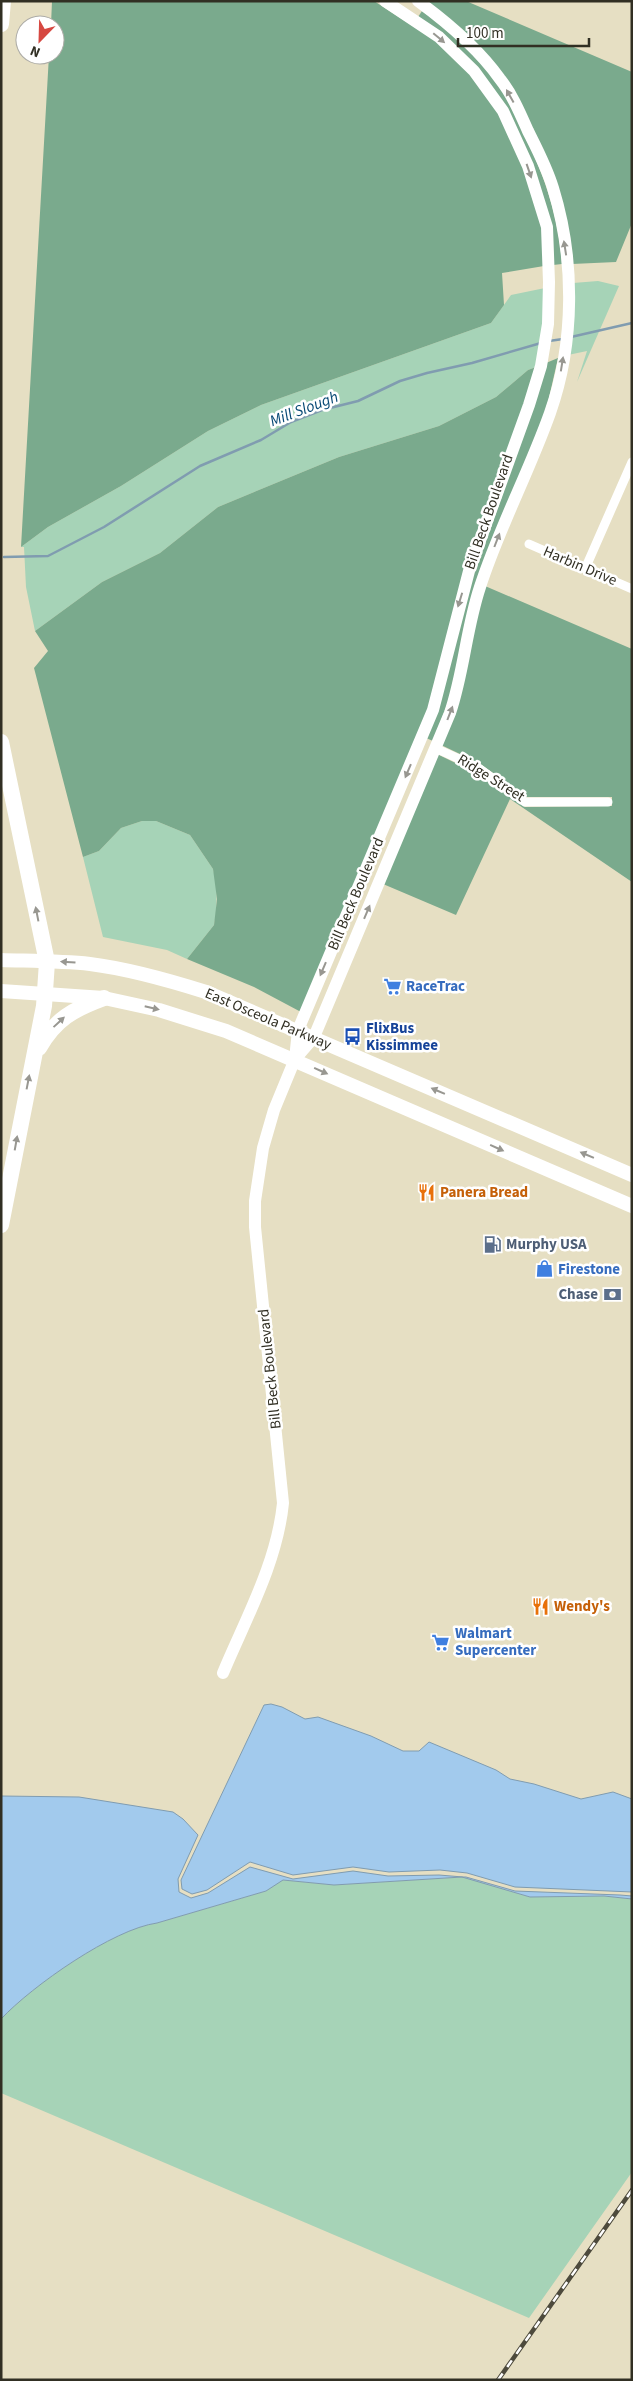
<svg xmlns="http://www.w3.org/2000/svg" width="633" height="2381" viewBox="0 0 633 2381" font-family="'Source Sans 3',sans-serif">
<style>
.green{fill:#a6d3b7}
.forest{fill:#7aaa8d}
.water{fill:#a2caed;stroke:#809cb0}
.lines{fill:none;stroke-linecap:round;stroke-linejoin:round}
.stream{stroke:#809cb0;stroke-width:2.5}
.street{stroke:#fff;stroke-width:9}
.secondary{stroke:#fff;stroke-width:12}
.primary{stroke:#fff;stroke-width:14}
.highway{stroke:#fff;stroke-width:16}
.rail-casing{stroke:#4d4a3c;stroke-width:4.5}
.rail{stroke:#fff;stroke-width:2.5;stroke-dasharray:8;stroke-linecap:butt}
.oneway{fill:#989791}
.labels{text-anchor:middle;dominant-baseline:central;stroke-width:5;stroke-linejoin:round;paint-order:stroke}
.street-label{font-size:15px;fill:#312f23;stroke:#fff}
.shop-label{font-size:15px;font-weight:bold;fill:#366cbe;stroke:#fff;text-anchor:start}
.transit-label{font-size:15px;font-weight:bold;fill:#164399;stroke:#fff;text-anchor:start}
.food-label{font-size:15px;font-weight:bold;fill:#c56008;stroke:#fff;text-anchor:start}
.service-label{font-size:15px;font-weight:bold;fill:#4e5e75;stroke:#fff;text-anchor:start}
.water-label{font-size:16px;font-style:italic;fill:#064874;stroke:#fff}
</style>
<rect width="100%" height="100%" fill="#e6dfc3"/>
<path class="green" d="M598,281l21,5 -42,96 10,-31 -19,4 5,-72z
M545,288l-2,36 -7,43 -8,3 -32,27 -57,29 -100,31 -121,50 -58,46 -58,29 -67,49 -9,-44 -2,-40h-3l27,-20 73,-41 87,-55 53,-26 230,-82 20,-28z
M142,821h14l34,14 23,34 4,16 -1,29 -2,11 -27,34 -20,-9 -64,-13 -20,-80 16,-6 22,-23z
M463,1877l67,20 74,-1 28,3v273l-103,146 -528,-225v-74c31,-33 112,-90 156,-96l109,-32 16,-11 52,5z"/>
<path class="forest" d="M52,1h322l62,40 35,34 28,39 25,54 18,60 2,38 -42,7 2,32 -13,18 -230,82 -53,26 -87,55 -73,41 -27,20 28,-492h6v-30h-4z
M428,1h38l166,71v151l-16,39 -44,2 -48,-153z
M422,11c28,19 55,44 75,71 10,14 18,32 25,47 21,43 37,87 40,135l-9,1 -47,-157 -88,-91z
M558,358l-12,53 -53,129 -38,144 -22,57 -7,-3 35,-127 85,-248z
M536,367l-11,37 -61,166 -36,138 -127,304 -47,-25 -67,-28 27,-34 3,-26 -4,-30 -23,-34 -34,-14h-14l-21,7 -22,23 -16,6 -49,-189 14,-17 -13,-20 67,-49 58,-29 58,-46 121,-50 100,-31 57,-29 32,-27z
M485,586l147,63v233l-122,-83 -54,116 -73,-31 54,-130 37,18 51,35 87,-1v-9h-85l-48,-34 -38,-18z"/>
<path class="water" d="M271,1704l11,3 23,12 13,-2 53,19 32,15h16l10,-9 67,28 14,9 24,5 47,15 32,-7 19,7v93l-117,-5 -48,-14 -27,-3 -51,2 -36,-5 -60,8 -43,-13 -43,28 -15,4 -10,-5 -1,-9 83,-175z
M1,1796l78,1 94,15 10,7 15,16 -20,44 1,13 12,6 17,-5 42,-26 43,12 60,-8 35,5 51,-1 24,2h3l49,14 105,4 12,1v3l-28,-3 -74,1 -68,-20 -128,8 -51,-5 -17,11 -109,32c-44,6 -125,63 -156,96z"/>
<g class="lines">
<path class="stream" d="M571,337l61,-14
M549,341l14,-2
M4,557l44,-1 56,-29 96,-61 61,-26 30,-18 31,-12 36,-9 42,-20 27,-8 45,-10 69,-20"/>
<path class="street" d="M529,544l103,45
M585,569l47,-107
M435,748l42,19 48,35h83"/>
<path class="secondary" d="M295,1059l19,-22 136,-324c14,-41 16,-84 30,-126 19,-59 49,-115 70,-174 25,-71 25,-154 3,-225 -6,-20 -16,-39 -25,-57 -8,-18 -16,-37 -28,-52 -22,-31 -52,-56 -82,-78
M223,1673c23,-55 54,-110 60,-170l-28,-276v-26l8,-53 11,-38 21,-51 3,-29 135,-320 36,-139 60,-166 12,-39 7,-42 1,-42 -2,-55 -19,-61 -25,-55 -29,-40 -35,-34 -54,-36"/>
<path class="primary" d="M1,960c30,1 60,1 89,4 40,5 78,16 116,28l426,183
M1,991l103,7 55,12 67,21 406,175"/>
<path class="highway" d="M1,24l2,-23
M1,742l46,220 -3,44 -43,219
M39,1048c16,-29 35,-39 65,-50"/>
<defs>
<path id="rail" d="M498,2380l134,-190"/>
</defs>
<use href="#rail" class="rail-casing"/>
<use href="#rail" class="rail"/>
</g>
<defs><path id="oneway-solid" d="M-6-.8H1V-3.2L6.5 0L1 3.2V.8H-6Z" transform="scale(1.25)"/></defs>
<g class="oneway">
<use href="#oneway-solid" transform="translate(439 38) rotate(40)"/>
<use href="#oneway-solid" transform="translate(510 96) rotate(-119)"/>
<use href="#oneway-solid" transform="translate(529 171) rotate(71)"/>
<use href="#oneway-solid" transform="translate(565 248) rotate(-99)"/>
<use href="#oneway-solid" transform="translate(562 364) rotate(-81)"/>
<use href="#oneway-solid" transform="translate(497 540) rotate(-69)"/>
<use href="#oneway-solid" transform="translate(460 600) rotate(107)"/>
<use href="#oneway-solid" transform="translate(450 713) rotate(-69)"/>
<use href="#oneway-solid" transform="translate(408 771) rotate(113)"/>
<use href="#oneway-solid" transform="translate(367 912) rotate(-67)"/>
<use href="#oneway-solid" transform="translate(37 914) rotate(-101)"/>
<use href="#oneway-solid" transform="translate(68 962) rotate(-176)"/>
<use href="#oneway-solid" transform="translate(323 969) rotate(113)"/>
<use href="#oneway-solid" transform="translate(152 1008) rotate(13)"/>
<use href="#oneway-solid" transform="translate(59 1022) rotate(-43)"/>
<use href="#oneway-solid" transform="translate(321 1071) rotate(24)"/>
<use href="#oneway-solid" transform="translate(28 1082) rotate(-79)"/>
<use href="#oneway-solid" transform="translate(438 1091) rotate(-157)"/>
<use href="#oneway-solid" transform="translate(16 1143) rotate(-80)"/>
<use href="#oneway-solid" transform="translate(497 1148) rotate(24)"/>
<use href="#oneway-solid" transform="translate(587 1155) rotate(-157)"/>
</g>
<defs>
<symbol id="supermarket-bare" viewBox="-9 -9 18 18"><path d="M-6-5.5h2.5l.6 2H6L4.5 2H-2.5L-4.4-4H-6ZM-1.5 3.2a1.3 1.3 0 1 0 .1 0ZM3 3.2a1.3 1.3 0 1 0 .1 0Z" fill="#3f7fe0" stroke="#fff" stroke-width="2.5" paint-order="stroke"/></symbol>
<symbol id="bus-bare" viewBox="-9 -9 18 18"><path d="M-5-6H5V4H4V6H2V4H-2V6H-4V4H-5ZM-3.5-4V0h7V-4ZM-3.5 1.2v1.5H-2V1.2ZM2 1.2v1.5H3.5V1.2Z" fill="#1a4fb4" stroke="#fff" stroke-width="2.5" paint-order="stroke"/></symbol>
<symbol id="restaurant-bare" viewBox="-9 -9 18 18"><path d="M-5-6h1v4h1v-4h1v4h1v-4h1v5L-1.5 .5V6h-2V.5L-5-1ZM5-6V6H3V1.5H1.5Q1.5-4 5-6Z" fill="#e8710a" stroke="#fff" stroke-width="2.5" paint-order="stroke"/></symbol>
<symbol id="fuel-bare" viewBox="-9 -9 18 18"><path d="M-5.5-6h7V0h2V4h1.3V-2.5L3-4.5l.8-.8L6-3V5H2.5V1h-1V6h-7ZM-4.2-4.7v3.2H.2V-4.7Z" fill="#5c6f8a" stroke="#fff" stroke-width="2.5" paint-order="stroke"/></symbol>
<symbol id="shop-bare" viewBox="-9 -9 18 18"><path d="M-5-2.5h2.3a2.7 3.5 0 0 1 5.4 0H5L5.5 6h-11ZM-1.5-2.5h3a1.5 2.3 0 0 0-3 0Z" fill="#3f7fe0" stroke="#fff" stroke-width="2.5" paint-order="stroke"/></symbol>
<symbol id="bank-bare" viewBox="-9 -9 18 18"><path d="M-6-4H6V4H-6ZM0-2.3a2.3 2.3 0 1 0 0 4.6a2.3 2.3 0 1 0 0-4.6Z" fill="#5c6f8a" stroke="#fff" stroke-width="2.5" paint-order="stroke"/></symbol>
</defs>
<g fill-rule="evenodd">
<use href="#supermarket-bare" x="380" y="974" width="25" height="25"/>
<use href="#bus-bare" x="340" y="1024" width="25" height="25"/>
<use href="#restaurant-bare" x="414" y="1180" width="25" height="25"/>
<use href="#fuel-bare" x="480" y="1232" width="25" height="25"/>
<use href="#shop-bare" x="532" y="1256" width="25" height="25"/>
<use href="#bank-bare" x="600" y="1282" width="25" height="25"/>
<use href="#restaurant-bare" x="528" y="1594" width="25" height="25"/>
<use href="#supermarket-bare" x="428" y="1630" width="25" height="25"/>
</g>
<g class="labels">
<g class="street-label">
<text transform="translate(489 512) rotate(-71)">Bill Beck Boulevard</text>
<text transform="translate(580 566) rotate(23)">Harbin Drive</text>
<text transform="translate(491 778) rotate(32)">Ridge Street</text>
<text transform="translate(356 894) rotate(-67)">Bill Beck Boulevard</text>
<text transform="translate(268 1019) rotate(23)">East Osceola Parkway</text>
<text transform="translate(270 1369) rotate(-96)">Bill Beck Boulevard</text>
</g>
<g class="shop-label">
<text x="406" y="986">RaceTrac</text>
<text x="558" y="1269">Firestone</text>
<text x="455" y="1633">Walmart<tspan x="455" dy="17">Supercenter</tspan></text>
</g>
<g class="transit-label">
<text x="366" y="1028">FlixBus<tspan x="366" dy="17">Kissimmee</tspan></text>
</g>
<g class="food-label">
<text x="440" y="1192">Panera Bread</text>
<text x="554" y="1606">Wendy's</text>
</g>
<g class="service-label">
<text x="506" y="1244">Murphy USA</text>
<text x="598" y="1294" text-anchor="end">Chase</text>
</g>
<g class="water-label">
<text transform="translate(304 409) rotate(-21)">Mill Slough</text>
</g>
</g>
<rect width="633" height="2381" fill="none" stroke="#312f23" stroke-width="5"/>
<g transform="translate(40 40) rotate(203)"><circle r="24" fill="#ffffff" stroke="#adaca7"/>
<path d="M0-4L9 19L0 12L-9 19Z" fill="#d64841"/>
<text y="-8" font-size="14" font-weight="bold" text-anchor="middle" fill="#312f23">N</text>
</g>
<path d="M458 38v8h131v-8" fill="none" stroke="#312f23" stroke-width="2.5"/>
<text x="466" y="38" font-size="15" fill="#312f23" stroke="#ffffff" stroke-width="4" paint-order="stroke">100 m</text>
</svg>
